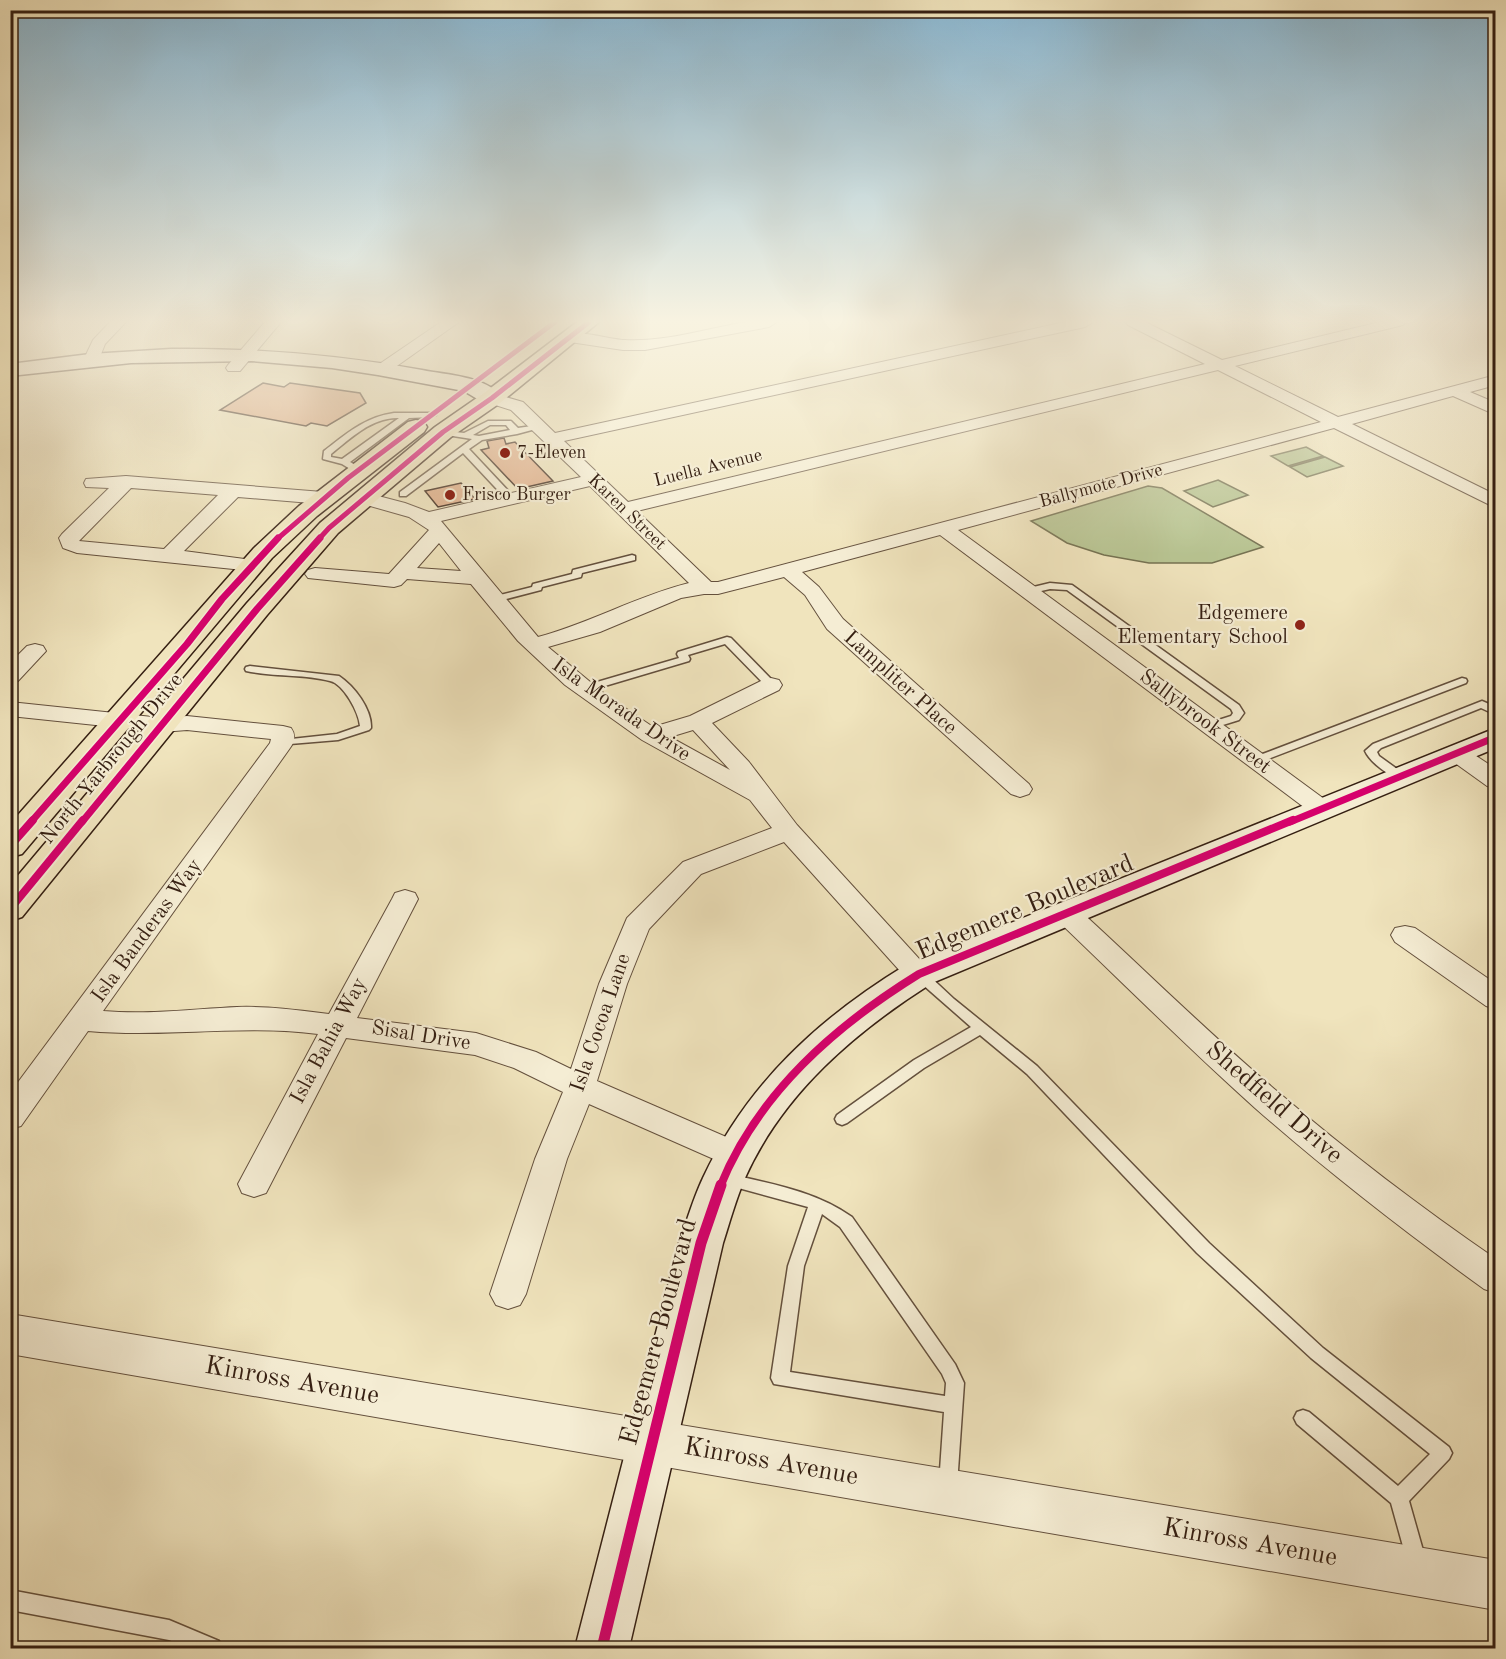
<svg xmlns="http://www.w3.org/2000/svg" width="1506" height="1659" viewBox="0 0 1506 1659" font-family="'Old Standard TT',serif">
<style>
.green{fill:#b8c492;stroke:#767252;stroke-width:1.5}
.building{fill:#e1ae88;stroke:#351f12;stroke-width:1.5}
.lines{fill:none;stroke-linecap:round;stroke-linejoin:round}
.service-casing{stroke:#64503d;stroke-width:3}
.minor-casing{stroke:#64503d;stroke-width:2}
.tertiary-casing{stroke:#64503d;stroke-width:2}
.secondary-casing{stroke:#351f12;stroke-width:3}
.primary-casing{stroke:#351f12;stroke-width:3}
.service{fill:#f5edd4;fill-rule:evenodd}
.minor{fill:#f5edd4;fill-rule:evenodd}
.tertiary{fill:#f5edd4;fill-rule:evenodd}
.secondary{fill:#f5edd4;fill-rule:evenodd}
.primary{fill:#f0e4bd;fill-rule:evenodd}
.cycleway-far3-casing{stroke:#f5edd4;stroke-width:8}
.cycleway-far2-casing{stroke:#f5edd4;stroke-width:10}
.cycleway-far1-casing{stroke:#f5edd4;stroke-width:12}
.cycleway-casing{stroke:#f5edd4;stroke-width:15}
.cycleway-far3{stroke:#d6006c;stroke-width:5}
.cycleway-far2{stroke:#d6006c;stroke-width:7}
.cycleway-far1{stroke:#d6006c;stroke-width:8}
.cycleway{stroke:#d6006c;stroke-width:11}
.poi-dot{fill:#8f2418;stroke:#f5edd4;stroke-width:2}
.labels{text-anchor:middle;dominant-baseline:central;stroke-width:4.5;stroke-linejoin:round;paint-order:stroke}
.far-poi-label{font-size:18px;fill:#351f12;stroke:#f5edd4;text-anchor:start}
.far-street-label{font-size:18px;fill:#351f12;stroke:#f5edd4}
.poi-label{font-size:21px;fill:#351f12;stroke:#f5edd4;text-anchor:end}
.street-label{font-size:21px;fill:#351f12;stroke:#f5edd4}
.near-street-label{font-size:26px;fill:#351f12;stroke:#f5edd4}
</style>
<rect width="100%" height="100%" fill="#f0e4bd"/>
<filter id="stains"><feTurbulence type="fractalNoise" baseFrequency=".00333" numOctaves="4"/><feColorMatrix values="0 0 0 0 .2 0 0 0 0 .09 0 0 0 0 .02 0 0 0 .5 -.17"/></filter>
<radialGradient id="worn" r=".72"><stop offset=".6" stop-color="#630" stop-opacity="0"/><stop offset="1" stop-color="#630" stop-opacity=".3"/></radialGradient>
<path class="green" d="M1306,447l17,9 -35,10 -17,-10z
M1325,457l18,9 -36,11 -17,-10z
M1218,480l30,15 -35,12 -29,-16z
M1148,486l14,2 101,59 -51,16h-63l-45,-8 -37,-12 -36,-22z"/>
<path class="building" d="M263,383l21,4 6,-4 70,10 6,10 -39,23 -16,-3 -5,3 -86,-16z
M504,438l2,6 9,-2 38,39 -35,8 -37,-39 8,-2 -2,-7z
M461,483l14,16 -37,8 -13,-16z"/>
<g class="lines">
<defs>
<path id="service" d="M394,413h38l4,2 -4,2 -23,1 -59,44 11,6v4h-6l-13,-8 -19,-5 1,-8c22,-17 41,-34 70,-38zM399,418l-57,41 -11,-2v-3c20,-16 41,-37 68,-36z
M488,421h23l7,7 21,-3 4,2 -26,7 -35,6 -13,9 45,48v4h-6l-45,-48 -57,43h-6v-4l72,-53 -32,-5v-4l24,3zM490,425h16l4,5 -31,6 -6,-1z
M632,555l3,1v4l-53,13 -1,4 -39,10 -1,3 -46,12 -5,-3 2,-2 40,-10 1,-3 39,-10 1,-4z
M1050,583l22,2 167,120 5,8 -5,7 -29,9 -4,-1 -2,-2 2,-2 25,-8 2,-3 -2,-4 -164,-119 -17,-1 -22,5 -5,-3 2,-2z
M727,637l4,1 44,45 1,2 -1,2h-8l-42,-43 -37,11 2,4 -1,2 -101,30h-8l-1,-2 1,-2 99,-29 -2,-4 1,-2z
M250,666l89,10c15,10 33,33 32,52l-2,2 -31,10 -60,5 -2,-2 2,-2 4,-1 55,-6 23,-8c-1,-13 -16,-42 -30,-45 -27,-7 -56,-4 -84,-10l-1,-2 1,-2z
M1462,678l4,1 1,2 -1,2 -206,79h-8l-2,-2 2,-2z
M1482,701l14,6v8l-15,-7 -100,40 -4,4 2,4 25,18 2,2 -2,2c-12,2 -34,-16 -39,-27l8,-7z
M919,969l5,2 30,28 83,67 172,177 114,105 126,99 3,6 -3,6 -40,42 17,60 -3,7 -7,3 -7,-3 -18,-65 -94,-79 -3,-6 3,-6 6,-2 6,2 89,74 32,-32 -119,-96 -114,-105 -170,-179 -47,-39 -56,33 -77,55 -5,2 -5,-2 -2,-4 2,-4 77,-55 57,-33 -57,-50 -2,-3 2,-3z
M729,1174c43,10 86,17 123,43l103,147 9,19 -7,102 -3,6 -6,3 -6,-3 -3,-6 5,-73 -170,-28 -3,-6 17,-112 20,-59 -84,-23 -3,-4 3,-4zM822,1214l18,13 102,147 4,9 -1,13 -155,-24 14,-106z
M10,1590l159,30 50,21 3,7h-33l-20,-8 -159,-30z"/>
<path id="minor" d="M110,322h16l-21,22 -7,18h-12l-2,-3 9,-19z
M265,322h16l-41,49h-12l-2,-3 2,-3z
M441,322h18l-72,51h-12l-2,-3 2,-3z
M745,322h32l-8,5 -124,23h-22l-53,-8 -8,-5c9,-10 49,3 63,3 40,2 82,-11 120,-18z
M1065,322h28l-8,5 -521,114 64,61 577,-138 -77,-39 -2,-3h19l77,38 158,-38h25l-2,3 -168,41 103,51 158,-42v10l-26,7 26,11v12l-43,-19 -101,28 144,71v13l-162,-80 -376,102 373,274 4,5 -4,5 -9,3 -9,-3 -373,-279 -138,37 17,15 24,32 186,165 3,5 -3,5 -9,3 -9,-3 -184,-165 -22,-34 -21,-18 -66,17h-14l-23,4 -81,34 -52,15 58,48 47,32 37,-11 73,-36 8,-2 8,2 3,5 -3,5 -67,33 37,39 48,63 136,149 -4,7 -10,3 -10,-3 -125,-139 -83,32 -52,55 -22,55 -30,97 150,65 5,9 -5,9 -11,4 -11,-4 -136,-60 -22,55 -41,135 -6,11 -12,4 -12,-4 -6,-11 45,-135 28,-67 -49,-24 -39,-13 -129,-17 -80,155 -12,4 -12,-4 -4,-9 80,-150c-76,-10 -153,4 -230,-3l-67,95 -11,3v-36l260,-350 1,-4 -84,-9 -25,2 -152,-16v-14l152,16 25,-2 96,10 8,2c5,7 4,13 -1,20l-187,263c45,4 89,-2 134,-4 31,-1 62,3 92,7l63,-115 3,-6 10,-3 10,3 3,6 -61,119 119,15 60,19 35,17 28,-85 28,-66 56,-56 89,-34 -22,-28 -108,-60 -77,-55 -47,-44 -47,-57 -64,-5 -6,6 -7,2 -86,-9 -3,-4 3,-4 7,-2 74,6 40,-44 -20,-13 -53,-15 -2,-4 2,-4 7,-2 42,11 24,9 152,-35 -70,-67 -25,-8 -2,-4 8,-5 31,9 32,31zM1218,370l103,52 -603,160h-7l-74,-71zM590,486l99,97c-52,13 -99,40 -151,54l-97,-116zM439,543l22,28 -44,-3zM693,730l37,40 -60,-33z
M126,476l197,16 7,2 2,4 -2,4 -7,2 -85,-7 -54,54 76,10 3,4 -3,4 -7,2 -176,-18 -14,-5 -4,-10 3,-4 47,-46 -23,-1 -2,-4 2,-4zM131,488l87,7 -54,54 -85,-8z
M35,644l8,2 3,5 -28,30 -8,2v-20l17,-17z
M1456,746l8,2 32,21v19l-9,-2 -39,-28 -4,-5 4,-5z
M1066,904l10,3c67,61 132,126 202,185 69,59 142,115 218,167v34l-12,-4c-79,-57 -156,-117 -229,-181 -68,-61 -133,-126 -199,-189l-4,-6 4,-6z
M1405,926l10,2 81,56v25l-10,-3 -91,-64 -4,-7 4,-7z"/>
<path id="tertiary" d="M10,1314l1486,246v50l-1486,-256z"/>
<path id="secondary" d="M171,349c85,-1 167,6 251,21 24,5 65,6 81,28l-3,5 -8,1 -8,-1 -20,-12 -86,-16 -46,-7 -80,-7 -121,2 -121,13v-12l80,-10z
M1496,728v20l-564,235c-77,49 -149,110 -187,195 -9,21 -15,43 -22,65l-94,405h-54l104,-405c8,-22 14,-44 24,-65 44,-94 116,-160 203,-213z"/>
<path id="primary" d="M577,322h22l-99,81 -49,34 -113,96 -71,82 -245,302 -12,4v-36l237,-282 73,-80 115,-96 49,-34z
M416,420l8,2 3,5 -3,5 -107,84 -45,42 -250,296 -12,3v-33l244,-276 45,-42 109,-84z"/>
</defs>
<use href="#service" class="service-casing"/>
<use href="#minor" class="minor-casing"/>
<use href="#tertiary" class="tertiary-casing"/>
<use href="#secondary" class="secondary-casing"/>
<use href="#primary" class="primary-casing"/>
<use href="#service" class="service"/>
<use href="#minor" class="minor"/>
<use href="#tertiary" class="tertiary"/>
<use href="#secondary" class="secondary"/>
<use href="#primary" class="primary"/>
<defs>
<path id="cycleway-far3" d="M276,540l72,-62 207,-156
M318,540l11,-12 114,-96 49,-34 97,-76"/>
<path id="cycleway-far2" d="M31,822l156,-178 35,-45 56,-61
M82,822l175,-213 63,-71
M1290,822l206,-85"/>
<path id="cycleway-far1" d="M10,846l23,-26
M10,909l73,-89
M720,1187c38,-94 115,-161 199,-213l374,-154"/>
<path id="cycleway" d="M602,1648l99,-405 20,-58"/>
</defs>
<use href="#cycleway-far3" class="cycleway-far3-casing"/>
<use href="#cycleway-far2" class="cycleway-far2-casing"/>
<use href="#cycleway-far1" class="cycleway-far1-casing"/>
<use href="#cycleway" class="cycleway-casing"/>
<use href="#cycleway-far3" class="cycleway-far3"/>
<use href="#cycleway-far2" class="cycleway-far2"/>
<use href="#cycleway-far1" class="cycleway-far1"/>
<use href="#cycleway" class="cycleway"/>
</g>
<linearGradient id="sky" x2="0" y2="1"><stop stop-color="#89b8d4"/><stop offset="0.58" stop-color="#f8f3e1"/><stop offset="1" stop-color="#f8f3e1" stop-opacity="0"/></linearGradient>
<rect width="1506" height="554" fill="url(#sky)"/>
<g class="poi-dot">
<circle cx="505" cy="453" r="6"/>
<circle cx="450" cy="495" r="6"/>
<circle cx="1300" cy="625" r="6"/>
</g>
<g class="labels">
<g class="far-poi-label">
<text x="517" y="453">7-Eleven</text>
<text x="462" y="495">Frisco Burger</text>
</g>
<g class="far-street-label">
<text transform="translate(708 468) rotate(-14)">Luella Avenue</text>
<text transform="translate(1101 486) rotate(-15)">Ballymote Drive</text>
<text transform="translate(627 512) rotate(44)">Karen Street</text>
</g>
<g class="poi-label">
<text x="1288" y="613">Edgemere<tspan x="1288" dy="24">Elementary School</tspan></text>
</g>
<g class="street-label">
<text transform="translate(900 683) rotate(42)">Lampliter Place</text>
<text transform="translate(621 710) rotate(35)">Isla Morada Drive</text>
<text transform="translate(1205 722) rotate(37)">Sallybrook Street</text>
<text transform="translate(112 759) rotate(-51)">North Yarbrough Drive</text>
<text transform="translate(147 931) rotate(-54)">Isla Banderas Way</text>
<text transform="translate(601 1023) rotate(-71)">Isla Cocoa Lane</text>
<text transform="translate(421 1036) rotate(9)">Sisal Drive</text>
<text transform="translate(329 1041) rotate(-62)">Isla Bahia Way</text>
</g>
<g class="near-street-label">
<text transform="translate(1025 908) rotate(-23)">Edgemere Boulevard</text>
<text transform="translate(1274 1103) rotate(41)">Shedfield Drive</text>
<text transform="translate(659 1332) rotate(-75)">Edgemere Boulevard</text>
<text transform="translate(292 1381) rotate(10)">Kinross Avenue</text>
<text transform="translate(771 1462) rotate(10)">Kinross Avenue</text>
<text transform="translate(1250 1543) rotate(10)">Kinross Avenue</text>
</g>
</g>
<rect width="1506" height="1659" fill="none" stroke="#f0e4bd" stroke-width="36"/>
<rect x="12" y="12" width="1482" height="1635" fill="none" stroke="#351f12" stroke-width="3"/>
<rect x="18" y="18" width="1470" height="1623" fill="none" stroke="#351f12" stroke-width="1.5"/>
<rect width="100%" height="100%" filter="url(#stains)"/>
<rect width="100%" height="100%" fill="url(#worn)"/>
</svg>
